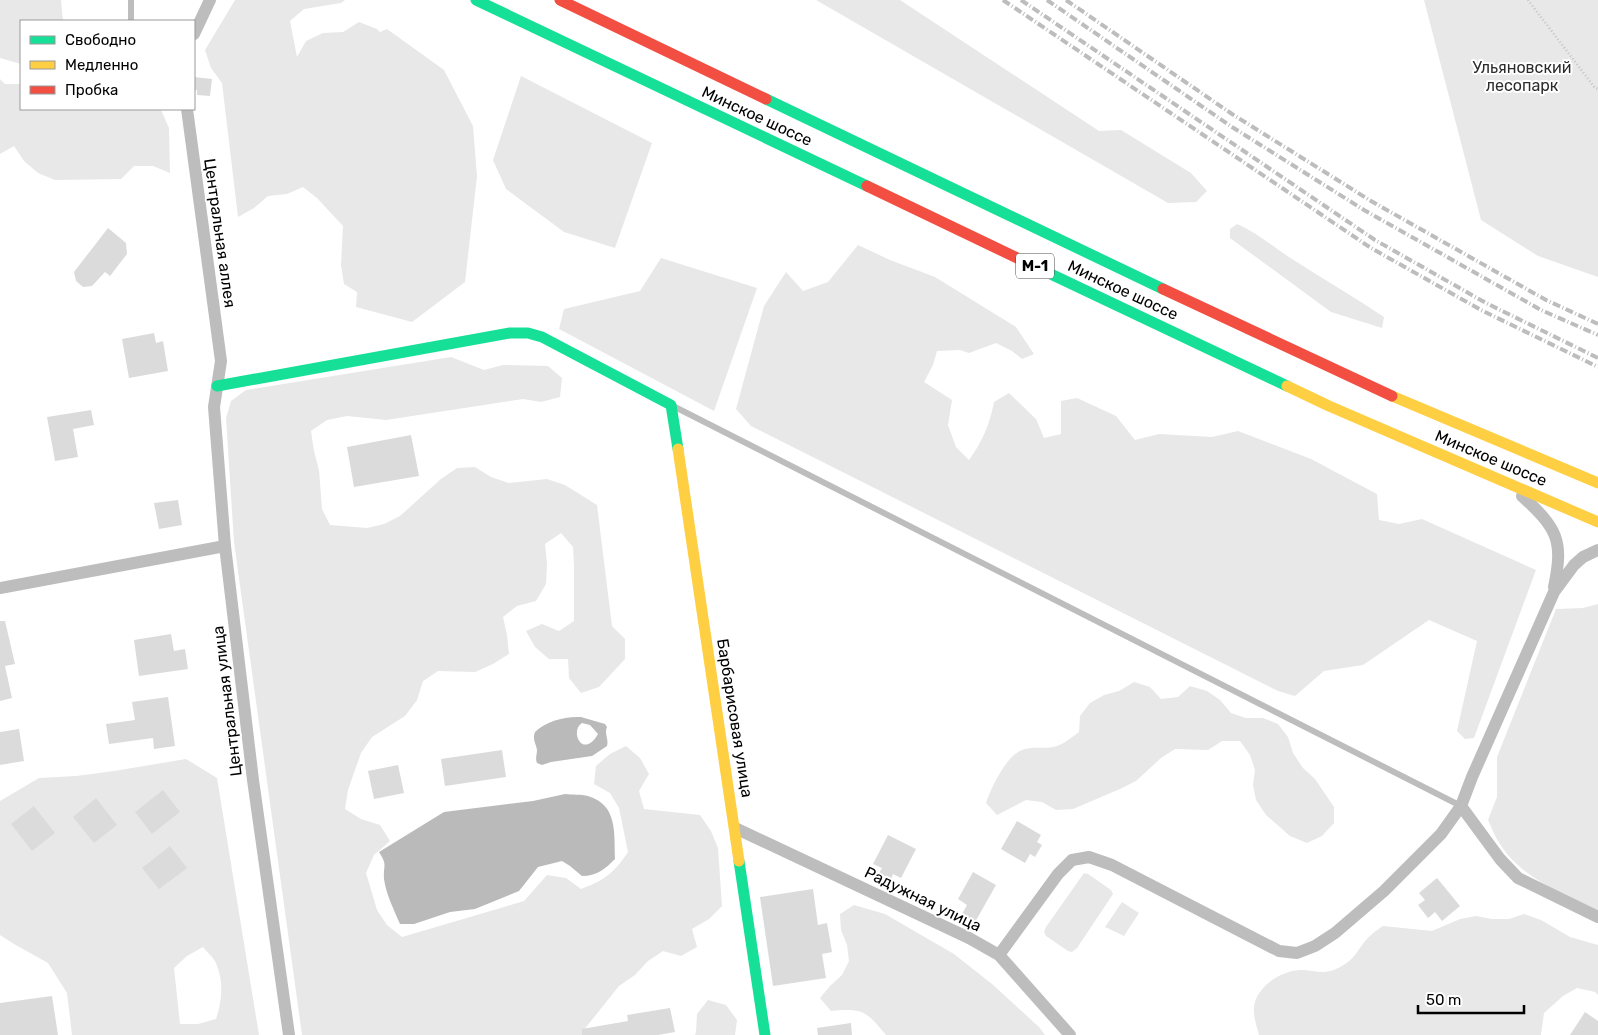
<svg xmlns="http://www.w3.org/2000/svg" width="1598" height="1035" viewBox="0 0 1598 1035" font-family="Rubik,sans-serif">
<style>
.green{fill:#e8e8e8;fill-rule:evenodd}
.water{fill:#bababa;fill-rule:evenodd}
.building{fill:#dbdbdb}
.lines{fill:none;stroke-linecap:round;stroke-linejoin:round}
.path{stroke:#c2c2c2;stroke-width:2.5;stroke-dasharray:1 2.5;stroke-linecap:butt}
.lane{stroke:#bdbdbd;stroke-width:6}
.street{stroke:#bdbdbd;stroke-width:12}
.fast{stroke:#16e098;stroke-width:11}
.slow{stroke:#ffcf43;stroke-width:11}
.jam{stroke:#f24e42;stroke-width:11}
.rail{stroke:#bdbdbd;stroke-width:4;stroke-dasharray:8 2.5 1 2.5;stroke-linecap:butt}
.labels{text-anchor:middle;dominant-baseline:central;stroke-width:4;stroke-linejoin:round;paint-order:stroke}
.shield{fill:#fff;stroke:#4c4c4c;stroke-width:1}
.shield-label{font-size:15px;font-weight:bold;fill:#000}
.park-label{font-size:16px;fill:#2c2c2c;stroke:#fff}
.street-label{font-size:16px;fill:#000;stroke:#fff}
</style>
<rect width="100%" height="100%" fill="#fff"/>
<path class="green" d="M0,0h61l2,21h-42v43l-21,-6z
M235,0h110l-4,3 -37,6 -14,12 7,36 9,-16 17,-8 20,-1 16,-10 18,7 3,3 7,-3 57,41 29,56 4,50 -12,106 -53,40 -56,-15 1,-15 -13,-8 -3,-19 2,-39 -26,-28 -14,-11 -16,7 -19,2 -14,12 -16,9 -16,-134 -11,-15 -6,-18z
M816,0h84l199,131 22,-1 70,43 16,18 -11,11 -28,1z
M1424,0h174v277l-60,-21 -57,-36z
M521,76l131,67 -37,105 -51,-16 -58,-43 -13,-29z
M0,79l5,5h16v25h131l9,1 8,18 1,45 -17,-7h-19l-13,13 -66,1 -17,-7 -14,-12 -10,-15 -14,8z
M1237,224c19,8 35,22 52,33 32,21 64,39 95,60l-2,11 -51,-16 -101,-74v-9z
M858,245l32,15 45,17 81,50 18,27 -12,5 -10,-8 -16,-8 -27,10 -9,-3 -23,1 -4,14 -9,17 28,18 -4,25 8,22 13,13c13,-18 21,-36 25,-58l15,-9 27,26 8,19 17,-4v-33l16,-3 39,18 19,24 24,-6 53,3 26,-6 73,28 66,35 2,26 20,4 23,-5 114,51 -62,168 -9,1 -8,-8 20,-90 -48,-21 -66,45 -39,6 -29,25 -17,-5 -527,-265 -15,-17 28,-103 22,-34 17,19 25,-9z
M661,258l96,30 -43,123 -155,-82 5,-20 76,-18z
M451,357l33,13 19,-5 45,1 14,12 -2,19 -19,5 -18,-3 -137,21 -39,-4 -20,4 -16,11 3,20 5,19 3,39 8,16 37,3 17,-4 16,-8 41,-37 16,-11 18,-1 16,10 18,6 38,-4 18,6 32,20 15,121 13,13v20l-26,28 -18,6 -12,-15 -1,-19h-19l-14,-12 -9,-16 16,-7 17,7 15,-10v-55l-1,-19 -12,-14 -16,11 2,20 -1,20 -10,17 -19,5 -14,11 4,18 2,19 -16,10 -18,8 -37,-1 -15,10 -6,19 -12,16 -33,21 -11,16 -13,37 -3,19 16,10 19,6 10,16 -16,14 -8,18 11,37 10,15 15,12 122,-36 23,-26 19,3 15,11c24,-9 33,-16 47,-37l-9,-44 -9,-15 -16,-9 2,-18 14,-12 16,-8 14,12 9,16 -10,17 5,18 56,6 11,16 7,17 4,58 -13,13 -17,10 5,18 -16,9 -18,-5 -15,10 -13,14 -16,11 -36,45 1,4h-282l-68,-493 -8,-124 5,-17 15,-11z
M1598,604v307c-35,-18 -76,-32 -98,-67 -5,-7 -8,-16 -12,-24l9,-23v-40l59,-148 27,-1z
M1134,682l16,5 11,12 17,-2 12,-11 17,5 13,9 11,13 15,5h17l15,6 10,13 5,16 10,15 12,11 19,28v16l-12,13 -15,7 -17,-7 -24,-21 -10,-15 -3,-15 2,-15 -5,-15 -10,-14h-18l-14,9 -33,-1 -14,9 -25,23 -16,8 -47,20 -17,1 -14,-8 -16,-2 -29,15 -11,-12c5,-15 20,-47 36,-53 10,-4 21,-1 31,-3 10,-2 18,-9 26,-15l1,-16 10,-13 14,-8 15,-4z
M186,759l31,19 42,257h-187l-5,-42 -19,-30 -34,-19 -14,-9v-134l39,-23 37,-2 38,-5zM203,947c4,5 10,10 13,16 8,19 6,38 0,56l-18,5h-18l-6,-56 13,-12z
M1084,873l4,1 23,16 2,4 -36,54 -5,4 -4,-1 -22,-15 -2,-4 2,-5z
M1122,902l17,11 -15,23 -19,-9z
M854,905l31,9 69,40 38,30 47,43 6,8h-159c-20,-24 -23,-27 -55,-24l-11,-13 10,-12 12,-11 7,-14 -2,-16 -6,-15 -1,-16z
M1524,914l17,6 29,17 28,8v50l-3,-3 -18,-4 -14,8 -19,17 -3,22h-282c-2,-8 -6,-19 -5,-27 1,-21 28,-38 47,-38 13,0 22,5 35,-1 21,-9 20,-20 35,-34 4,-4 8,-6 12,-9l49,5 28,-12 16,-3 16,3h17z
M708,1000l18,5 11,15 -2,15h-40l1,-3 1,-18z"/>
<path class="water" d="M581,717l24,7 2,3c-3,7 2,12 0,19l-15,10 -41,6 -9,3 -5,-2c-2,-5 0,-8 0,-13 -1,-7 -5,-10 -2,-18 11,-11 30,-16 46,-15zM582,723l8,2 8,9c-15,26 -29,-3 -16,-11z
M565,794c7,1 16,0 23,2 30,9 26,37 27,63 -10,10 -18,17 -33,17l-12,-10 -8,-5 -24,6 -19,24 -44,18 -25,3 -36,12h-14c-6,-14 -14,-30 -16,-45 -1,-15 4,-13 -5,-27l65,-40 89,-11z"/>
<path class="building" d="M194,77l18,2 -2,17 -13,-1v-5h-3z
M108,228l18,15 1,11 -17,22 -5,-4 -13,14 -9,1 -7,-6 -2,-9z
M154,333l2,10 7,-2 5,30 -39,7 -7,-39z
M91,410l3,15 -21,4 5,28 -23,4 -8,-44z
M411,435l8,41 -65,11 -7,-40z
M178,500l4,25 -23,4 -5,-26z
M0,621h5l10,43 -10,2 7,32 -12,3z
M171,634l3,17 11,-2 3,20 -49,7 -5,-36z
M168,697l7,49 -21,3 -1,-11 -44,6 -3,-20 29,-4 -3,-18z
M19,729l5,32 -24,4v-33z
M502,750l4,27 -61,9 -4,-27z
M398,765l6,28 -30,6 -6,-28z
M163,790l17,22 -28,22 -17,-22z
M96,798l21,27 -23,18 -21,-26z
M34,806l21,27 -23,18 -21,-27z
M1017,821l24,14 -4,7 5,3 -7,12 -5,-3 -5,9 -24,-14z
M888,835l28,14 -15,29 -8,-4 -2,5 -12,-6 3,-5 -9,-4z
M170,846l17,22 -28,21 -17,-21z
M973,872l23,13 -22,39 -13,-8 6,-11 -9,-6z
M1437,878l23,28 -18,15 -7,-9 -7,6 -10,-13 7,-5 -6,-7z
M813,889l5,36 9,-2 5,29 -10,2 4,24 -53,8 -13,-89z
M52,996l6,39h-58v-32z
M670,1008l5,24 -17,3h-76v-6l46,-8 -1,-6z
M1585,1012l13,9v14h-28z
M851,1023l1,12h-34l-1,-7z"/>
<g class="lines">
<path class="path" d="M1528,0l67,88 3,1"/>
<path class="lane" d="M131,21v-21
M673,406l788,400"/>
<path class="street" d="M194,34l16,-34
M187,109l34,252 -7,46 11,139 28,234 36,255
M1522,496c35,32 42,44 32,91
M0,588l225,-42
M1461,806l39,53 18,19 80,39
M735,828l234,110 30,17 71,80
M999,955l59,-81 14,-14 17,-3 23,8 167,86 18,2 18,-7 20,-13 49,-42 57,-57 20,-28 11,-29 82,-185 20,-27 9,-8 15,-7"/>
<path class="fast" d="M476,0l391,186
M766,99l397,190
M1038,268l249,118
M217,386l293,-53h18l14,4 129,68 7,44
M739,861l26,174"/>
<path class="slow" d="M1287,386l42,20 269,116
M1392,396l206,87
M678,449l61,412"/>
<path class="jam" d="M560,0l206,99
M867,186l171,82
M1163,289l229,107"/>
<path class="rail" d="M1003,0l368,248 110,62 117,57
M1021,0l354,240 111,63 112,55
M1047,0l185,127 132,83 177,100 57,25
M1066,0l166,114 139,87 175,99 52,24"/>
</g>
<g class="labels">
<rect class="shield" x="1016" y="253.5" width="38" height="25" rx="4"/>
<g class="shield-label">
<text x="1035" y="266">М-1</text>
</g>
<g class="park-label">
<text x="1522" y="67">Ульяновский<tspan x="1522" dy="18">лесопарк</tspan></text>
</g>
<g class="street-label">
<text transform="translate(757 116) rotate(25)">Минское шоссе</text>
<text transform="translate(220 233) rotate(82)">Центральная аллея</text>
<text transform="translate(1123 290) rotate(25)">Минское шоссе</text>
<text transform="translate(1491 458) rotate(23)">Минское шоссе</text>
<text transform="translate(227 701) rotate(-97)">Центральная улица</text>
<text transform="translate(735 718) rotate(81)">Барбарисовая улица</text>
<text transform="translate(923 899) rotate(26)">Радужная улица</text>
</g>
</g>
<rect x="20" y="20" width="175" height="90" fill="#ffffff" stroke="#999999"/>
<rect x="30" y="36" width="25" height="8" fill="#16e098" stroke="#999999"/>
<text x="65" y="45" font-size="15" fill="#000000">Свободно</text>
<rect x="30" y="61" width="25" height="8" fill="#ffcf43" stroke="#999999"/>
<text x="65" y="70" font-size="15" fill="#000000">Медленно</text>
<rect x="30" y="86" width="25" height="8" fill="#f24e42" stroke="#999999"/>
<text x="65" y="95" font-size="15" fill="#000000">Пробка</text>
<path d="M1418 1005v8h106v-8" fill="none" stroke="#000000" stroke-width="2.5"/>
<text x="1426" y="1005" font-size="15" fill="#000000" stroke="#ffffff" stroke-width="4" paint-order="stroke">50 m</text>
</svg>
